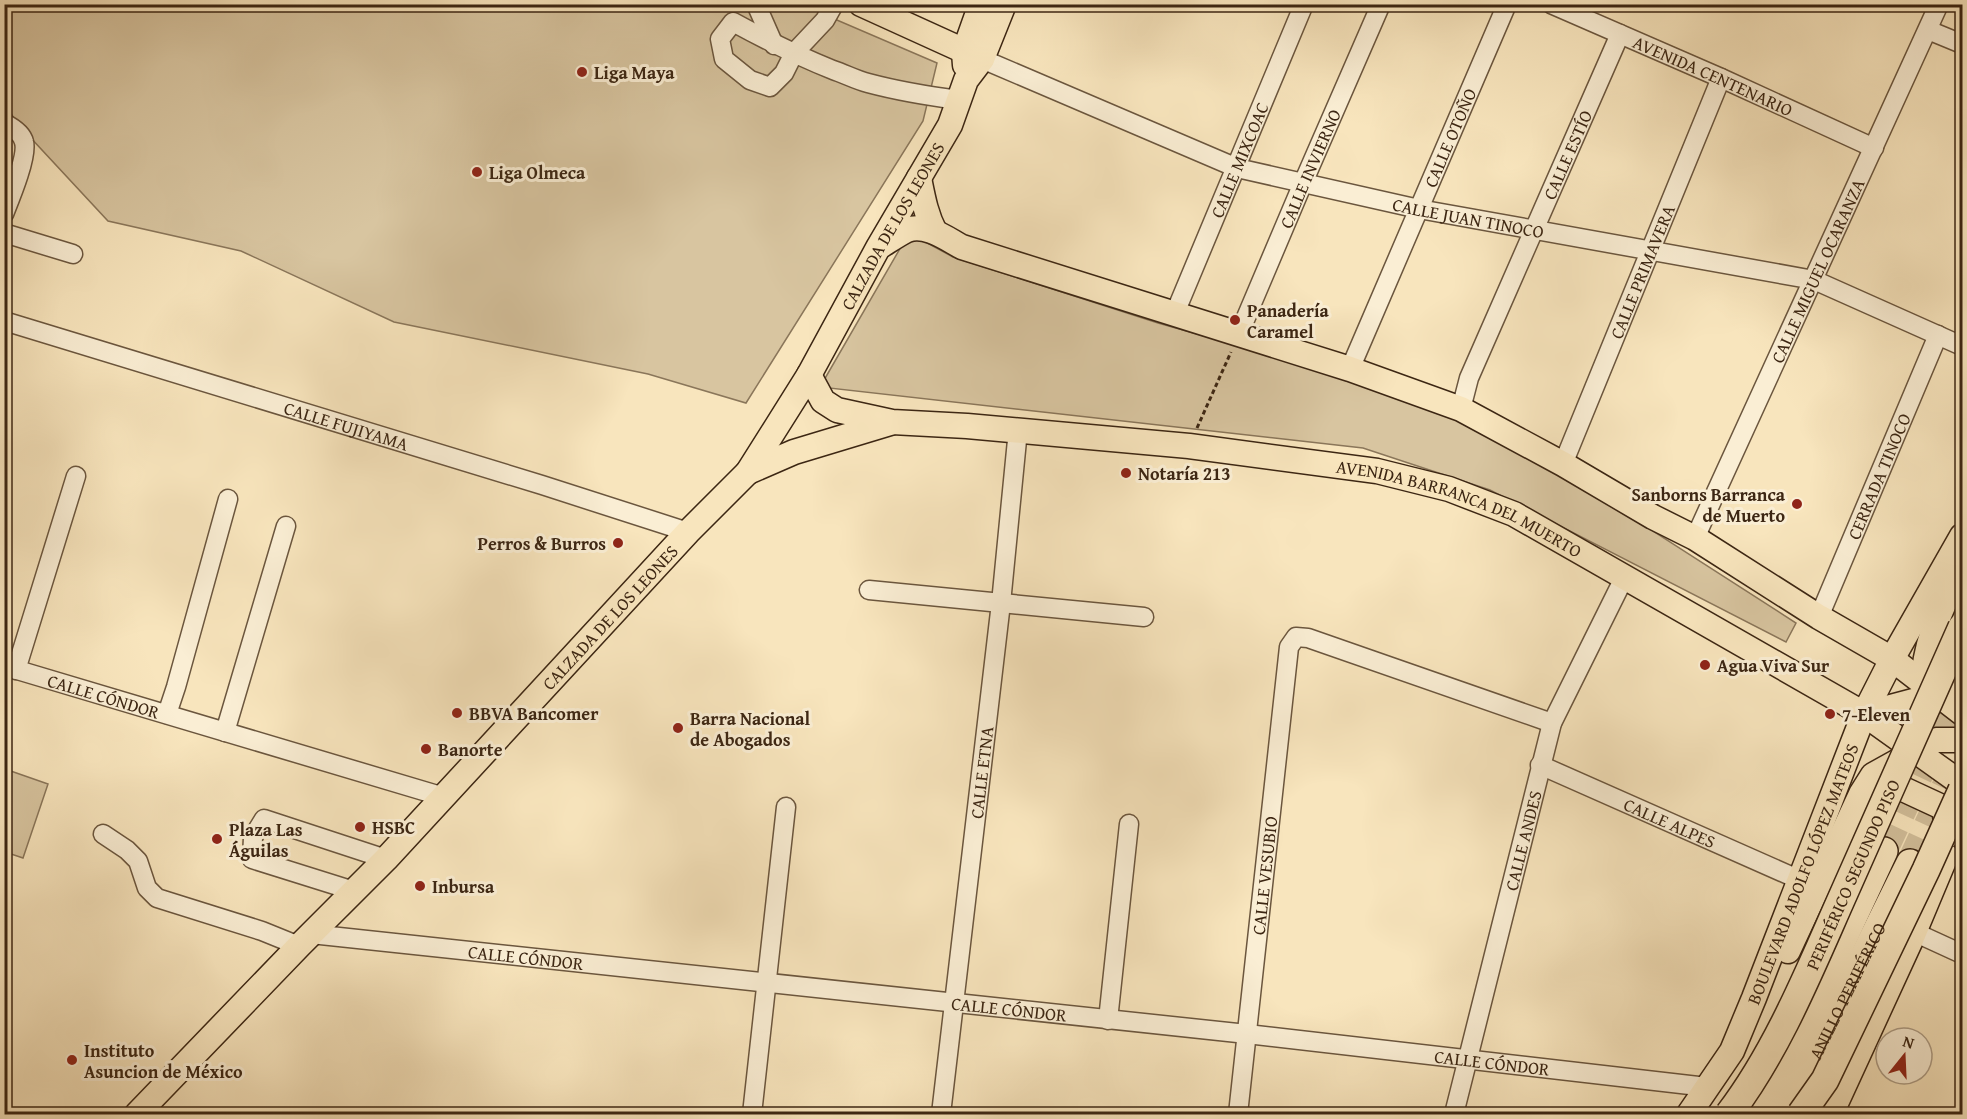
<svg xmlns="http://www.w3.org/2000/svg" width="1967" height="1119" viewBox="0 0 1967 1119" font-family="'Gentium Book Plus',serif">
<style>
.green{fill:#d8c5a0;stroke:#8a765a;stroke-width:1.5}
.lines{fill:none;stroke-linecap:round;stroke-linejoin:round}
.highway-tunnel{stroke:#d2bf9b;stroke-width:27;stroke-dasharray:27 14;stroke-linecap:butt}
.minor-casing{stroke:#6b563e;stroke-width:21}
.major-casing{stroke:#3c2613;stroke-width:27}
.highway-casing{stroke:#3c2613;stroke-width:30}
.path{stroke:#3c2613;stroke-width:3;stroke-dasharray:4.5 3;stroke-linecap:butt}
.minor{stroke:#faeed4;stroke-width:18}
.major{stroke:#f8e5bd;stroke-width:24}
.highway{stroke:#f8e5bd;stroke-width:27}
.highway-bridge-casing{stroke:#3c2613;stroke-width:30;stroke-linecap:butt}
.highway-bridge{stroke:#f8e5bd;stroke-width:27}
.poi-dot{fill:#8f2418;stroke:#faeed4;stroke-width:2}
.labels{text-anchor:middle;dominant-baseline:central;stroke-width:6;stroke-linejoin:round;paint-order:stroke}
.poi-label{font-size:18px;font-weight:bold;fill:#3c2613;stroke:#faeed4;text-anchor:start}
.street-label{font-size:18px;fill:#3c2613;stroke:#faeed4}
</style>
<rect width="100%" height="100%" fill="#f8e5bd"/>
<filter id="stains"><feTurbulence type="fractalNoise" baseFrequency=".00333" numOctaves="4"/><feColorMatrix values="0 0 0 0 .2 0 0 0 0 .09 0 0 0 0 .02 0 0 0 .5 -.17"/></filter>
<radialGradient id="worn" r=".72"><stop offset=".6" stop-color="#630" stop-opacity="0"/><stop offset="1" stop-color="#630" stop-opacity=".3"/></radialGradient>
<path class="green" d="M5,4l797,1 135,58 -14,58 -177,282 -98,-29 -254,-52 -153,-71 -133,-30 -92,-99 -11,-19z
M909,233l44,24 205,66 186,52 90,33 124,62 238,153 -10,19 -296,-152 -127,-42 -543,-61z
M5,769l43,15 -25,74 -18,-6z"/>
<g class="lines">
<path class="highway-tunnel" d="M1884,851l78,-167
M1910,863l52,-113"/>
<defs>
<g id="minor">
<path d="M756,4l18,41"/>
<path d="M834,4l-9,16 -31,33 -10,20 -14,14 -20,-7 -26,-21 -4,-20 13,-17c33,18 65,34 100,48 12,4 23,10 35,13 30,8 60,13 91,17"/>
<path id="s1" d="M1551,4l170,74 153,70"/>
<path d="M1928,30l34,14"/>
<path id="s2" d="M982,59l255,109 182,41 395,71 148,66"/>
<path d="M4,123c8,4 18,10 20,19 4,14 -14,57 -20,72"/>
<path d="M4,233l69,21"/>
<path id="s3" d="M1175,313l129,-309"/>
<path id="s4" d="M4,321l538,164 146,47"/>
<path id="s5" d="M1239,334l64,-151 78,-179"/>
<path id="s6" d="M1350,369l157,-365"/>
<path id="s7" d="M1461,409l8,-31 151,-344"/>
<path id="s8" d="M1563,464l158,-386"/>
<path id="s9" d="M1695,538l244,-534"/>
<path d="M869,590l275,27"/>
<path id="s10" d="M1819,617l119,-282"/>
<path id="s11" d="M4,666l440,131"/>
<path d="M16,670l60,-194"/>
<path d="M167,714l9,-27 52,-188"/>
<path d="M225,732l61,-206"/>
<path id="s12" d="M1540,765l260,115"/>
<path d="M103,834l24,16 11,11 9,27 10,10 105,33 37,15"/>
<path d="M354,891l-102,-32 1,-22 11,-18 122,40"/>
<path d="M1914,932l48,22"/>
<path id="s13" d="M311,934l936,100 460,53"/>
<path d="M1108,1020l21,-196"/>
<path d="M752,1114l34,-307"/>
<path id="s14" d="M941,1114l60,-511 17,-173"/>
<path id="s15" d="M1238,1114l51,-467 7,-10 12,1 244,85"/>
<path id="s16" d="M1454,1114l98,-391 72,-145"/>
</g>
<g id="major">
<path d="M861,4l121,55"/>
<path d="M965,65l-1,-13 17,-48"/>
<path d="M919,178c4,20 7,37 16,54"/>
<path d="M882,245c8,-5 17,-11 25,-15 19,-7 40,9 55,17l388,122 111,40 102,55 90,53 42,21 124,79 73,42 70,54"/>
<path id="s17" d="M809,375l14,26 14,9 55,12 75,4 222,20 188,25 72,18 65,25 350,200 98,70"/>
<path d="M748,472l46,-20 96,-29"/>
<path d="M1924,694c-4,-46 19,-89 38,-128"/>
<path d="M1864,714l98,-26"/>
<path d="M1875,776l69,32 4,27"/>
<path d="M1788,951l73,-157 12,-19 63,-35h26"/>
<path id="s18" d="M137,1114l162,-168 87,-87 302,-327 60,-60 61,-97 70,-129 71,-121 16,-45 16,-21 22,-55"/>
<path id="s19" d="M1689,1114l43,-63 22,-53 110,-284 28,-55 70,-123"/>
<path d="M1831,1114l79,-172 36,-86"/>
</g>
<g id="highway">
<path d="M1752,1114l37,-59 95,-204"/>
<path id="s20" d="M1777,1114l31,-45 102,-206"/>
</g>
</defs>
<use href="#minor" class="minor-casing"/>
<use href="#major" class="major-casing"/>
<use href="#highway" class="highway-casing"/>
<path class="path" d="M1197,428l34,-76"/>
<use href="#minor" class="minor"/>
<use href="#major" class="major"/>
<use href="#highway" class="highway"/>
<defs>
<g id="highway-bridge">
<path id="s21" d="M1729,1114c49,-64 82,-147 115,-221 39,-89 79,-177 118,-266"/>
<path d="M1801,1114l24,-34 101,-210 36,-80"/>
</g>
</defs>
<use href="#highway-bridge" class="highway-bridge-casing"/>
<use href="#highway-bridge" class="highway-bridge"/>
</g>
<g class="poi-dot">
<circle cx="582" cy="72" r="6"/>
<circle cx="477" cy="172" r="6"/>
<circle cx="1235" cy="320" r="6"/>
<circle cx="1126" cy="473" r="6"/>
<circle cx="1797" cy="504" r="6"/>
<circle cx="618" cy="543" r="6"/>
<circle cx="1705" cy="665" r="6"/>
<circle cx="457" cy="713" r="6"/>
<circle cx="1830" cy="714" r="6"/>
<circle cx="678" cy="728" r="6"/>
<circle cx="426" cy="749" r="6"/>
<circle cx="360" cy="827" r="6"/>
<circle cx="217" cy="839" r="6"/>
<circle cx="420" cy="886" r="6"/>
<circle cx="72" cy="1060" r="6"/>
</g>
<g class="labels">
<g class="poi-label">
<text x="594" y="72">Liga Maya</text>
<text x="489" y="172">Liga Olmeca</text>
<text x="1247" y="310">Panadería<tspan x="1247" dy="21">Caramel</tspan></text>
<text x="1138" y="473">Notaría 213</text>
<text x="1785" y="494" text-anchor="end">Sanborns Barranca<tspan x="1785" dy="21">de Muerto</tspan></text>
<text x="606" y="543" text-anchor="end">Perros &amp; Burros</text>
<text x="1717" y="665">Agua Viva Sur</text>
<text x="469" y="713">BBVA Bancomer</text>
<text x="1842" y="714">7-Eleven</text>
<text x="690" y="718">Barra Nacional<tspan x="690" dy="21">de Abogados</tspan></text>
<text x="438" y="749">Banorte</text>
<text x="372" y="827">HSBC</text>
<text x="229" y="829">Plaza Las<tspan x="229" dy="21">Águilas</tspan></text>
<text x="432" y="886">Inbursa</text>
<text x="84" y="1050">Instituto<tspan x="84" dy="21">Asuncion de México</tspan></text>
</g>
<g class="street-label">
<text stroke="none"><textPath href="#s1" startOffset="177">AVENIDA CENTENARIO</textPath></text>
<text stroke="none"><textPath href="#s6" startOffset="252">CALLE OTOÑO</textPath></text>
<text stroke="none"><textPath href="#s7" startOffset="276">CALLE ESTÍO</textPath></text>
<text stroke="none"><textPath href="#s3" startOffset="166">CALLE MIXCOAC</textPath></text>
<text stroke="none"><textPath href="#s5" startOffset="180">CALLE INVIERNO</textPath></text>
<text stroke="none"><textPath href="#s2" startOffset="514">CALLE JUAN TINOCO</textPath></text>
<text stroke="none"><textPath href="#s18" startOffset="1172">CALZADA DE LOS LEONES</textPath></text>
<text stroke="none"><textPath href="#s8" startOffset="208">CALLE PRIMAVERA</textPath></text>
<text stroke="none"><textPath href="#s9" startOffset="294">CALLE MIGUEL OCARANZA</textPath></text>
<text stroke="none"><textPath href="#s4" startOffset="358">CALLE FUJIYAMA</textPath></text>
<text stroke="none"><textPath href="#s10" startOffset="153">CERRADA TINOCO</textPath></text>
<text stroke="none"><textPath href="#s17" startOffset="680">AVENIDA BARRANCA DEL MUERTO</textPath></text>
<text stroke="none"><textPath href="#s18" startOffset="686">CALZADA DE LOS LEONES</textPath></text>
<text stroke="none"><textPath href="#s11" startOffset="104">CALLE CÓNDOR</textPath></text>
<text stroke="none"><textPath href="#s14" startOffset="344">CALLE ETNA</textPath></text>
<text stroke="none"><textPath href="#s12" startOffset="142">CALLE ALPES</textPath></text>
<text stroke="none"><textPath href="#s16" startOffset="282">CALLE ANDES</textPath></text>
<text stroke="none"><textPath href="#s19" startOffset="267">BOULEVARD ADOLFO LÓPEZ MATEOS</textPath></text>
<text stroke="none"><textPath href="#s21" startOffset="270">PERIFÉRICO SEGUNDO PISO</textPath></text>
<text stroke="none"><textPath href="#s15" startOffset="240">CALLE VESUBIO</textPath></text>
<text stroke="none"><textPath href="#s13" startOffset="216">CALLE CÓNDOR</textPath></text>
<text stroke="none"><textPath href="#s20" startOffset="142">ANILLO PERIFÉRICO</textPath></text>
<text stroke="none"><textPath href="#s13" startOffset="702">CALLE CÓNDOR</textPath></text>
<text stroke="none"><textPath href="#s13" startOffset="1188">CALLE CÓNDOR</textPath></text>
</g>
</g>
<rect width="1967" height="1119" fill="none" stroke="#f8e5bd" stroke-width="24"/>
<rect x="6" y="6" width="1955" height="1107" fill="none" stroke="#3c2613" stroke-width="3"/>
<rect x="12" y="12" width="1943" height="1095" fill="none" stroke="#3c2613" stroke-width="1.5"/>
<g transform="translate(1904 1056) rotate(18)"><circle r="28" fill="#faeed4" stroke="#ae9e87" stroke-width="1.5"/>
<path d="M0-4.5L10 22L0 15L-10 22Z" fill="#8f2418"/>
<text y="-9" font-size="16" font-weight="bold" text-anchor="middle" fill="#3c2613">N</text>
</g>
<rect width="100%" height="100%" filter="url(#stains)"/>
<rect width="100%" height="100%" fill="url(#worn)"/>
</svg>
